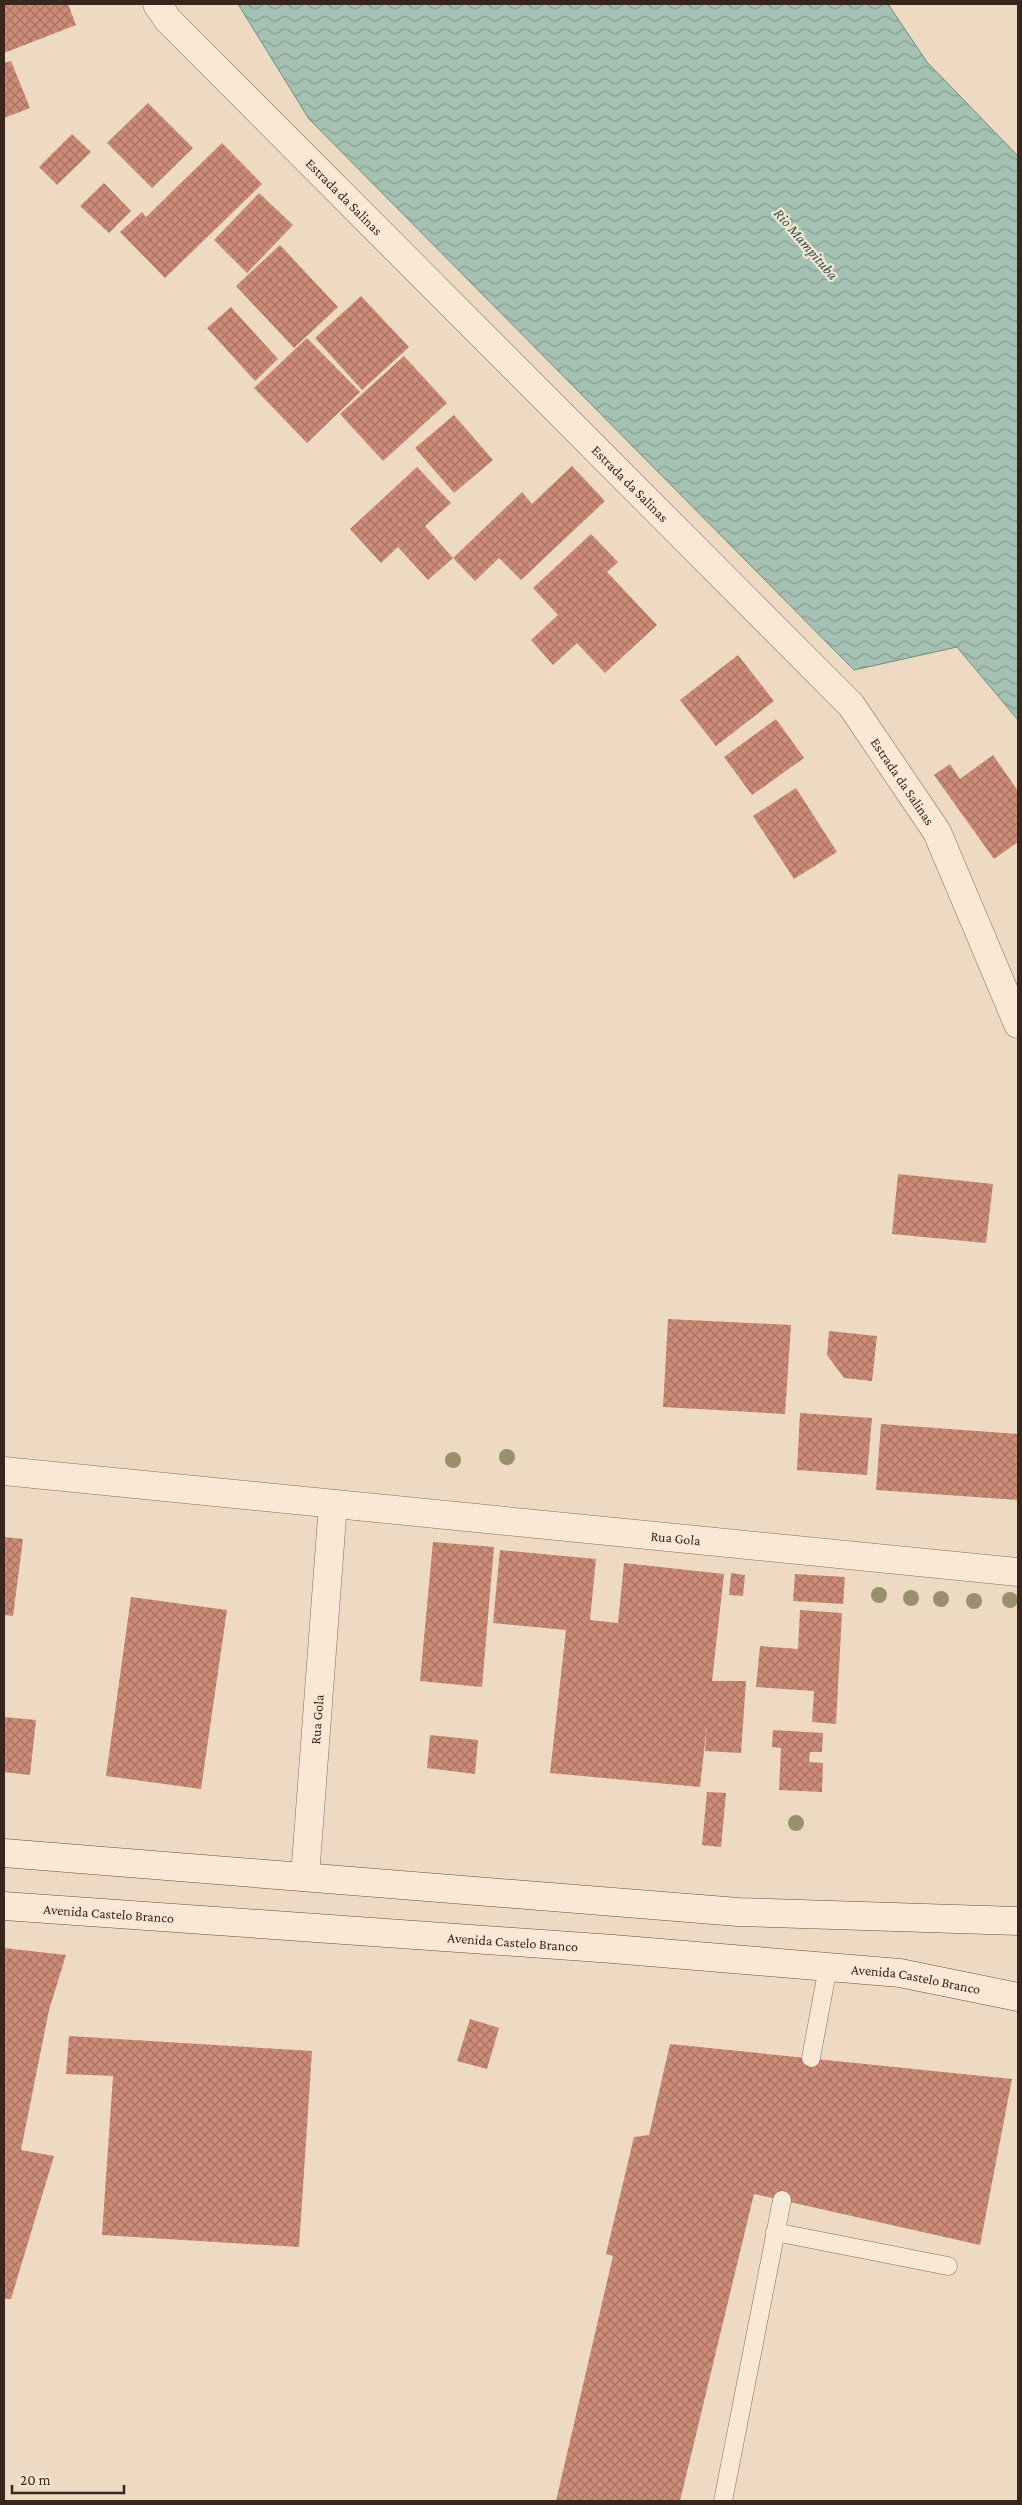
<svg xmlns="http://www.w3.org/2000/svg" width="1022" height="2505" viewBox="0 0 1022 2505" font-family="'Crimson Pro',serif">
<style>
.water{fill:url(#water-waves);stroke:#6c8f80}
.building{fill:url(#building-cross-hatch)}
.lines{fill:none;stroke-linecap:round;stroke-linejoin:round}
.service-casing{stroke:#886a59;stroke-width:19}
.minor-casing{stroke:#886a59;stroke-width:29}
.tertiary-casing{stroke:#886a59;stroke-width:29}
.secondary-casing{stroke:#6a4b3d;stroke-width:29}
.service{stroke:#f9e8d6;stroke-width:18}
.minor{stroke:#f9e8d6;stroke-width:28}
.tertiary{stroke:#f9e8d6;stroke-width:28}
.secondary{stroke:#f9e8d6;stroke-width:28}
.tree{fill:#98906b}
.labels{text-anchor:middle;dominant-baseline:central;stroke-width:4.5;stroke-linejoin:round;paint-order:stroke}
.street-label{font-size:14px;fill:#38261e;stroke:#f5e5d2}
.water-label{font-size:15px;font-style:italic;fill:#2d584d;stroke:#f5e5d2}
</style>
<defs>
<pattern id="water-waves" width="16" height="10" patternUnits="userSpaceOnUse" patternTransform="scale(1.25)"><rect width="16" height="10" fill="#a5c1b3"/><path d="M0 5q4-4 8 0t8 0" fill="none" stroke="#879d91"/></pattern>
<pattern id="building-cross-hatch" width="8" height="8" patternUnits="userSpaceOnUse" patternTransform="scale(1.25)"><rect width="8" height="8" fill="#cc8c78"/><path d="M0 0l8 8M0 8l8-8" fill="none" stroke="#a77262"/></pattern>
</defs>
<rect width="100%" height="100%" fill="#eed9c2"/>
<path class="water" d="M238,4h650l39,58 91,94v564l-61,-73 -103,23 -545,-551z"/>
<path class="building" d="M7,4h61l8,21 -72,28v-48z
M11,61l19,47 -26,10v-55z
M148,103l45,45 -41,40 -45,-45z
M72,134l19,18 -34,33 -18,-18z
M222,143l40,41 -97,94 -45,-46 22,-20 4,5z
M104,183l27,28 -22,22 -29,-27z
M259,193l34,32 -46,48 -33,-33z
M280,245l58,62 -44,41 -58,-62z
M361,296l48,51 -47,43 -47,-52z
M231,307l47,52 -23,22 -48,-53z
M307,338l53,54 -53,51 -53,-55z
M404,356l43,47 -64,58 -43,-47z
M454,415l39,45 -39,33 -39,-45z
M572,466l33,35 -84,79 -22,-22 -24,23 -22,-23 -25,22 -30,-33 -17,16 -31,-34 67,-62 34,36 -26,23 28,32 69,-66 10,12z
M591,534l27,28 -11,10 50,53 -52,48 -28,-30 -24,22 -22,-25 27,-25 -25,-27z
M738,655l36,46 -58,45 -36,-46z
M776,719l28,39 -52,37 -28,-38z
M993,755l25,36v51l-24,17 -60,-84 16,-11 10,15z
M796,788l41,64 -43,27 -41,-63z
M898,1174l95,10 -7,59 -94,-9z
M668,1319l123,6 -6,89 -122,-7z
M829,1331l48,5 -5,45 -28,-3 -17,-23z
M800,1413l72,5 -5,57 -70,-5z
M881,1424l137,10v66l-142,-10z
M4,1537l19,2 -10,77 -9,-1z
M433,1542l61,5 -12,140 -62,-6z
M500,1550l96,9 -6,61 28,3 6,-60 100,11 -12,107h34l-5,72 -36,-2 2,-27 -7,63 -150,-14 16,-143 -73,-7z
M731,1573l14,2 -2,21 -14,-1z
M795,1574l50,3 -2,27 -50,-3z
M131,1597l96,13 -26,179 -95,-13z
M800,1610l42,3 -6,111 -24,-2 2,-31 -58,-4 4,-41 38,3z
M4,1717l32,3 -6,55 -26,-3z
M773,1730l50,3 -1,19h-12l-1,10 14,1 -1,29 -43,-2 2,-42 -9,-1z
M430,1735l48,5 -3,34 -48,-6z
M707,1792l19,1 -5,54 -19,-2z
M4,1948l62,7 -17,55 -28,140 33,6 -43,143h-7z
M470,2019l29,9 -12,41 -30,-8z
M69,2036l243,15 -13,196 -197,-12 11,-159 -47,-2z
M670,2044l342,35 -32,166 -226,-51 -74,307h-124l57,-245 -7,-2 28,-117 15,-2z"/>
<g class="lines">
<defs>
<path id="service" d="M811,2058l17,-91
M775,2232l173,34
M723,2501l59,-301"/>
<g id="minor">
<path id="s1" d="M4,1471l1014,101"/>
<path id="s2" d="M305,1877l28,-373"/>
</g>
<g id="tertiary">
<path id="s3" d="M157,4l11,16 683,685 86,127 81,192"/>
</g>
<g id="secondary">
<path d="M4,1853l734,59 280,9"/>
<path id="s4" d="M4,1906l609,43 287,24 118,24"/>
</g>
</defs>
<use href="#service" class="service-casing"/>
<use href="#minor" class="minor-casing"/>
<use href="#tertiary" class="tertiary-casing"/>
<use href="#secondary" class="secondary-casing"/>
<use href="#service" class="service"/>
<use href="#minor" class="minor"/>
<use href="#tertiary" class="tertiary"/>
<use href="#secondary" class="secondary"/>
</g>
<g class="tree">
<circle cx="507" cy="1457" r="8"/>
<circle cx="453" cy="1460" r="8"/>
<circle cx="879" cy="1595" r="8"/>
<circle cx="911" cy="1598" r="8"/>
<circle cx="941" cy="1599" r="8"/>
<circle cx="1010" cy="1600" r="8"/>
<circle cx="974" cy="1601" r="8"/>
<circle cx="796" cy="1823" r="8"/>
</g>
<g class="labels">
<g class="street-label">
<text stroke="none"><textPath href="#s3" startOffset="269">Estrada da Salinas</textPath></text>
<text stroke="none"><textPath href="#s3" startOffset="674">Estrada da Salinas</textPath></text>
<text stroke="none"><textPath href="#s3" startOffset="1079">Estrada da Salinas</textPath></text>
<text stroke="none"><textPath href="#s1" startOffset="675">Rua Gola</textPath></text>
<text stroke="none"><textPath href="#s2" startOffset="158">Rua Gola</textPath></text>
<text stroke="none"><textPath href="#s4" startOffset="105">Avenida Castelo Branco</textPath></text>
<text stroke="none"><textPath href="#s4" startOffset="510">Avenida Castelo Branco</textPath></text>
<text stroke="none"><textPath href="#s4" startOffset="915">Avenida Castelo Branco</textPath></text>
</g>
<g class="water-label">
<text transform="translate(806 244) rotate(49)">Rio Mampituba</text>
</g>
</g>
<rect width="1022" height="2505" fill="none" stroke="#38261e" stroke-width="10"/>
<path d="M12 2485v8h112v-8" fill="none" stroke="#38261e" stroke-width="2.5"/>
<text x="20" y="2485" font-size="15" fill="#38261e" stroke="#f5e5d2" stroke-width="4" paint-order="stroke">20 m</text>
</svg>
